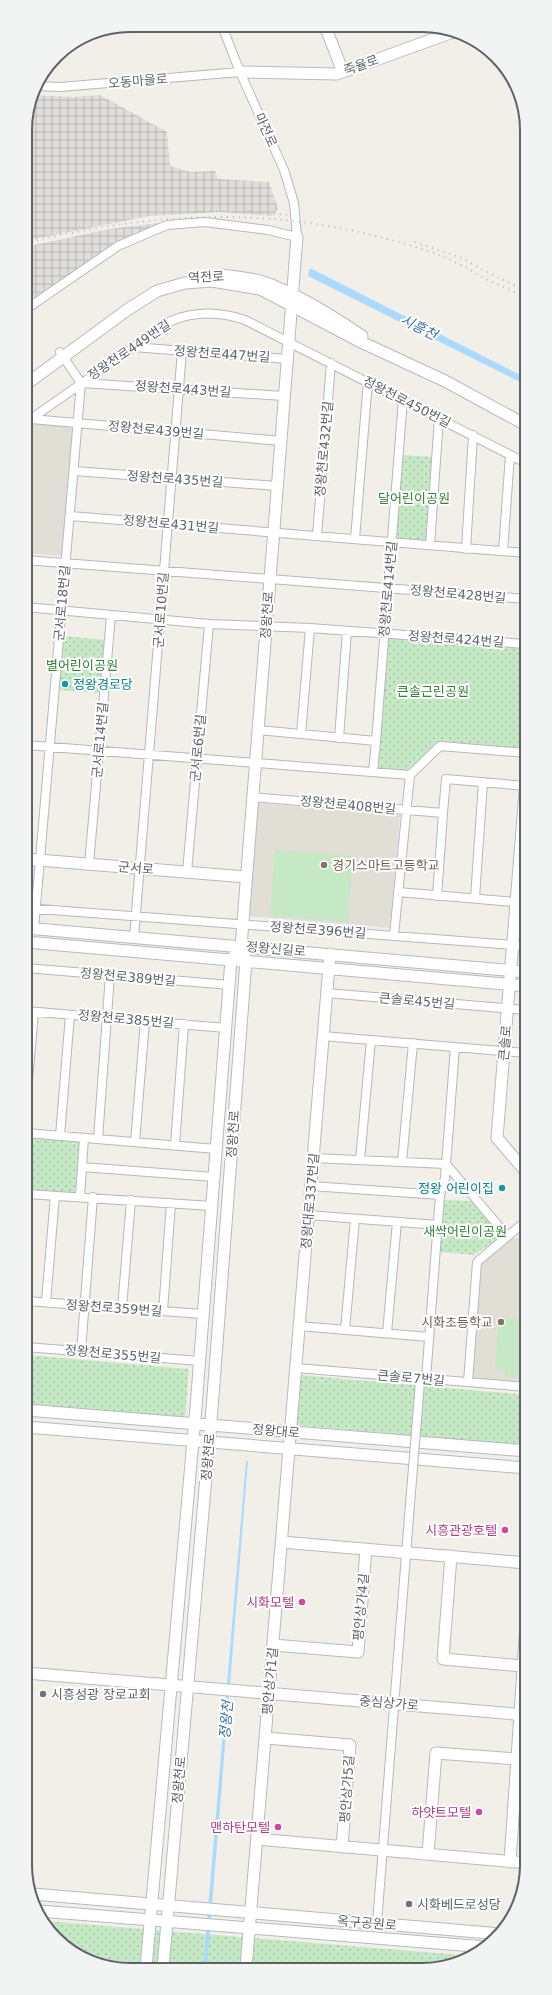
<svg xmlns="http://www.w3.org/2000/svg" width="552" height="1995" viewBox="0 0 552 1995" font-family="'DejaVu Sans','Noto Sans KR',sans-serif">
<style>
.industrial{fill:url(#industrial-grid)}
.education{fill:#e1ded6}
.grass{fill:url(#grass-dots)}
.garden{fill:#c5e8c5}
.water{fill:#aadaff}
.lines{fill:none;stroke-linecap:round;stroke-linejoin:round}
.street-casing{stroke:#b5b8bc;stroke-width:10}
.secondary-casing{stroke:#b6babf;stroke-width:13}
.street{stroke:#fff;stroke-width:8}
.secondary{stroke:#fff;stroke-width:11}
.rail{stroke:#b6b7b8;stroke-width:2;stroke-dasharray:1 5;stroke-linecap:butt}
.street-bridge-casing{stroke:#b5b8bc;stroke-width:10;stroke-linecap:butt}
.street-bridge{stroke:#fff;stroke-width:8}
.culture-dot{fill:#0f9aa8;stroke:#fff;stroke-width:1.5}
.education-dot{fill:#8d6e63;stroke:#fff;stroke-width:1.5}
.hotel-dot{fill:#d1479c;stroke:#fff;stroke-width:1.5}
.worship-dot{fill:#6b7280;stroke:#fff;stroke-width:1.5}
.labels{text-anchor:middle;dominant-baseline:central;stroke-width:4;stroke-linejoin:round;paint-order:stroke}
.street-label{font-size:13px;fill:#5f6368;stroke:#fff}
.park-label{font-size:13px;fill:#348238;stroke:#fff}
.culture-label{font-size:13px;fill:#0d838f;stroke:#fff;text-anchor:start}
.education-label{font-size:13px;fill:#785e54;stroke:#fff;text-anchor:start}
.hotel-label{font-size:13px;fill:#b23c85;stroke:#fff;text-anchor:end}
.worship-label{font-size:13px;fill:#5b616d;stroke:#fff;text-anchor:start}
.water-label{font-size:14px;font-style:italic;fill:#4174aa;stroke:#fff}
.rim{fill:none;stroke:#5f6368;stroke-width:2}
</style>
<defs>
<pattern id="industrial-grid" width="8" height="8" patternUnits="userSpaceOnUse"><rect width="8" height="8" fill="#e0deda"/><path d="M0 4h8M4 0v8" fill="none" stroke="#b9b8b5"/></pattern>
<pattern id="grass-dots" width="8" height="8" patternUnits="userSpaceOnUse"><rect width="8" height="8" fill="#c5e8c5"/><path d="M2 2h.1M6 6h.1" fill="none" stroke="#a3c0a4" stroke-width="1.8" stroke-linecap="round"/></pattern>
</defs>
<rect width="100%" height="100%" fill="#f1efe8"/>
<path class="industrial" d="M32,95l42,2 26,-2 67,37 3,34 20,6 25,-1 3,8 51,3 9,27 -6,7 -52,-4 -71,4 -124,25v-118z
M159,223l-1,9 -40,16 -93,68v-69l84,-18z"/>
<path class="education" d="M31,422l42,4 -10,130 -38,-3v-126z
M257,803l143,12 -10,113 -143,-12z
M510,1238l17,1v143l-56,-4 9,-113z"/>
<path class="grass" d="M402,455l31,2 -6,83 -3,3 -26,-2 -3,-3z
M64,636l42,4 -5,53 -42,-3z
M386,636l140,12v28l-6,72 -80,-7 -34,31 -30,-2z
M26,1137l54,5 -5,51 -49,-4z
M444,1200l27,1 30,35 -27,19 -34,-3z
M26,1355l163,14 -4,49 -159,-14z
M300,1375l227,20v51l-232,-21z
M45,1921l428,35 -37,13 -327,-1c-27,-10 -51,-19 -64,-47z"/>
<path class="garden" d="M25,502h5l-3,46h-2z
M275,850l78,6 -5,66 -78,-6z
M499,1317l28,2v59l-22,-1v-7l-10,-1z"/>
<path class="water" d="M310,268l216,110v7l-218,-109z
M246,1461h2l-41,507h-4z"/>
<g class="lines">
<defs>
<path id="street" d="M35,86l25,1 180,-15
M25,310l93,-64 49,-21 38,-3 63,8 29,7 -3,-34 -10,-33 -44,-98 -18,-46
M133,347l154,12
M81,383l203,13
M31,419l250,22
M25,423l146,-102c24,-10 50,-9 74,-1l281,143
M74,471l203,15
M70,516l456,37
M317,536l14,-173
M355,539l13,-158
M430,545l9,-127
M466,549l7,-114
M503,551l7,-96
M25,560l501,39
M25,607l184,17 101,4 216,16
M258,730l118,11 27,-342
M301,734l9,-106
M339,738l8,-107
M25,745l385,30
M373,772l3,-31
M410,775l30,-29 86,7
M252,797l191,16 3,-34 80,7
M89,864l22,-248
M187,872l22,-248
M398,892l128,11
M437,896l6,-83
M475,898l8,-116
M26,908l500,38
M34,929l47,-546 -21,-31
M394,935l16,-160
M134,937l48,-586
M26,968l204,17
M327,993l199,17
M26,1011l200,17
M323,1036l203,17
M26,1104l8,-92
M26,1133l190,16
M60,1136l10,-121
M98,1139l12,-164
M135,1142l10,-121
M175,1145l9,-121
M313,1158l133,6 61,72
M360,1160l11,-120
M402,1162l11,-119
M82,1167l132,10
M311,1186l129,9
M26,1194l186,12
M80,1196l4,-58
M308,1215l130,10
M26,1301l177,13
M46,1302l9,-106
M122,1308l9,-108
M163,1311l8,-108
M299,1326l130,11
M345,1330l10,-111
M387,1333l10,-111
M26,1347l173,14
M81,1351l12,-154
M296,1368l231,19
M426,1379l14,-184 5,-17 10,-131
M468,1382l9,-120 50,-42
M419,1395l1,-17
M377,1923l33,-419"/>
<path id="secondary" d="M325,26l18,46
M240,72l97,2 116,-42
M222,275c18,2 37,4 54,12 28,11 61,32 86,49
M25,385l102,-75 30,-19 28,-8 27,-2 48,8 99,52 86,40 81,44
M526,780l-29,358 30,35
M26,859l220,18
M26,928l500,44
M26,942l500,44
M26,1410l501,41
M26,1427l501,41
M282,1542l245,21
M451,1556l-8,103 80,7
M273,1645l85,7 8,-103
M26,1673l501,42
M266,1738l84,7 -8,102
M257,1839l270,24
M428,1854l8,-101 81,6
M510,1862l17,-253
M33,1894l468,40
M40,1911l446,36
M146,1968l50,-561 35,-447 10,-13
M163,1968l49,-559 34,-448 -5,-14 56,-710
M246,1968l84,-1014"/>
</defs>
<use href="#street" class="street-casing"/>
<use href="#secondary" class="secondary-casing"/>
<use href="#street" class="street"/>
<use href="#secondary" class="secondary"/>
<path class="rail" d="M198,211h30
M244,211l46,4
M415,242l47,16 23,13 41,20
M25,243c121,-29 228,-37 351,-7 28,7 57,15 83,28 7,3 14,8 21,12 15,8 31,14 46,22"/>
<defs>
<path id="street-bridge" d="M410,1504l9,-109"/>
</defs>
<use href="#street-bridge" class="street-bridge-casing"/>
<use href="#street-bridge" class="street-bridge"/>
</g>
<g class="culture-dot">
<circle cx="65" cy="684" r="4"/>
<circle cx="502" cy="1188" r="4"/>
</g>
<g class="education-dot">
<circle cx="324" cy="865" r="4"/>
<circle cx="501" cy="1322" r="4"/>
</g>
<g class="hotel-dot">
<circle cx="505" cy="1530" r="4"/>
<circle cx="302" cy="1602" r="4"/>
<circle cx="479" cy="1812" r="4"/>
<circle cx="278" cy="1827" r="4"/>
</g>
<g class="worship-dot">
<circle cx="43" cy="1694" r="4"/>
<circle cx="409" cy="1904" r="4"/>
</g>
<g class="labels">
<g class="street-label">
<text transform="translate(361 65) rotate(-20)">죽율로</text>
<text transform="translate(138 81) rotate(-5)">오동마을로</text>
<text transform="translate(266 130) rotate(66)">마전로</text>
<text transform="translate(206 277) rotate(-3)">역전로</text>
<text transform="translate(129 350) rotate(-34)">정왕천로449번길</text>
<text transform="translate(222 354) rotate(4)">정왕천로447번길</text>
<text transform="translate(183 389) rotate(4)">정왕천로443번길</text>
<text transform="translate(407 402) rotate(27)">정왕천로450번길</text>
<text transform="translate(156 430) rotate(5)">정왕천로439번길</text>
<text transform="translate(324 449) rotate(-85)">정왕천로432번길</text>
<text transform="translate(175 479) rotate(4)">정왕천로435번길</text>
<text transform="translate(171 524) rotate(5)">정왕천로431번길</text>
<text transform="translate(388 589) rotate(-85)">정왕천로414번길</text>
<text transform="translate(458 594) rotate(5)">정왕천로428번길</text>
<text transform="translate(62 603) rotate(-85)">군서로18번길</text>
<text transform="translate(161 610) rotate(-86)">군서로10번길</text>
<text transform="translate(267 615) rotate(-86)">정왕천로</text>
<text transform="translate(456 639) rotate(4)">정왕천로424번길</text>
<text transform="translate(100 740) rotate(-85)">군서로14번길</text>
<text transform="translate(198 748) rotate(-85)">군서로6번길</text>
<text transform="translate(348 805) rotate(5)">정왕천로408번길</text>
<text transform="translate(136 868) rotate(5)">군서로</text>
<text transform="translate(318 930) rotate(4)">정왕천로396번길</text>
<text transform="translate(276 949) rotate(5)">정왕신길로</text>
<text transform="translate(128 977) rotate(5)">정왕천로389번길</text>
<text transform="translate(417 1001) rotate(5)">큰솔로45번길</text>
<text transform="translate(126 1019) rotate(5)">정왕천로385번길</text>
<text transform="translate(505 1043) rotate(-85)">큰솔로</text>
<text transform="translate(233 1134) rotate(-86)">정왕천로</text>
<text transform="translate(310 1201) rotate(-85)">정왕대로337번길</text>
<text transform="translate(114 1308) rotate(4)">정왕천로359번길</text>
<text transform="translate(113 1354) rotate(5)">정왕천로355번길</text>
<text transform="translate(411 1378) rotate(5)">큰솔로7번길</text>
<text transform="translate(276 1431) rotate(5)">정왕대로</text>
<text transform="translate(208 1457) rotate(-85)">정왕천로</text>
<text transform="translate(361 1607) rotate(-85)">평안상가4길</text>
<text transform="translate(270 1681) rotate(-85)">평안상가1길</text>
<text transform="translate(389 1703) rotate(5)">중심상가로</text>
<text transform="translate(179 1780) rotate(-85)">정왕천로</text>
<text transform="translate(347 1789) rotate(-86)">평안상가5길</text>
<text transform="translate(367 1923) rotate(5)">옥구공원로</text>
</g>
<g class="park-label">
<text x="414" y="498">달어린이공원</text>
<text x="82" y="665">별어린이공원</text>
<text x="433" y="691">큰솔근린공원</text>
<text x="465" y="1231">새싹어린이공원</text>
</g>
<g class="culture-label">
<text x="73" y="684">정왕경로당</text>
<text x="494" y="1188" text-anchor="end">정왕 어린이집</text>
</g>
<g class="education-label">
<text x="332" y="865">경기스마트고등학교</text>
<text x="493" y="1322" text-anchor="end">시화초등학교</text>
</g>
<g class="hotel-label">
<text x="497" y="1530">시흥관광호텔</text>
<text x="294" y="1602">시화모텔</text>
<text x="471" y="1812">하얏트모텔</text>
<text x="270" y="1827">맨하탄모텔</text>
</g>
<g class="worship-label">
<text x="51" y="1694">시흥성광 장로교회</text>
<text x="417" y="1904">시화베드로성당</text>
</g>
<g class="water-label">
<text transform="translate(419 327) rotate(27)">시흥천</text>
<text transform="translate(226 1720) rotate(-85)">정왕천</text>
</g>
</g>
<path d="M0 0H552V1995H0ZM130 32H422A98 98 0 0 1 520 130V1865A98 98 0 0 1 422 1963H130A98 98 0 0 1 32 1865V130A98 98 0 0 1 130 32Z" fill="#f2f3f3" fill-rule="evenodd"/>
<path class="rim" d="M130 32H422A98 98 0 0 1 520 130V1865A98 98 0 0 1 422 1963H130A98 98 0 0 1 32 1865V130A98 98 0 0 1 130 32Z"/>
</svg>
